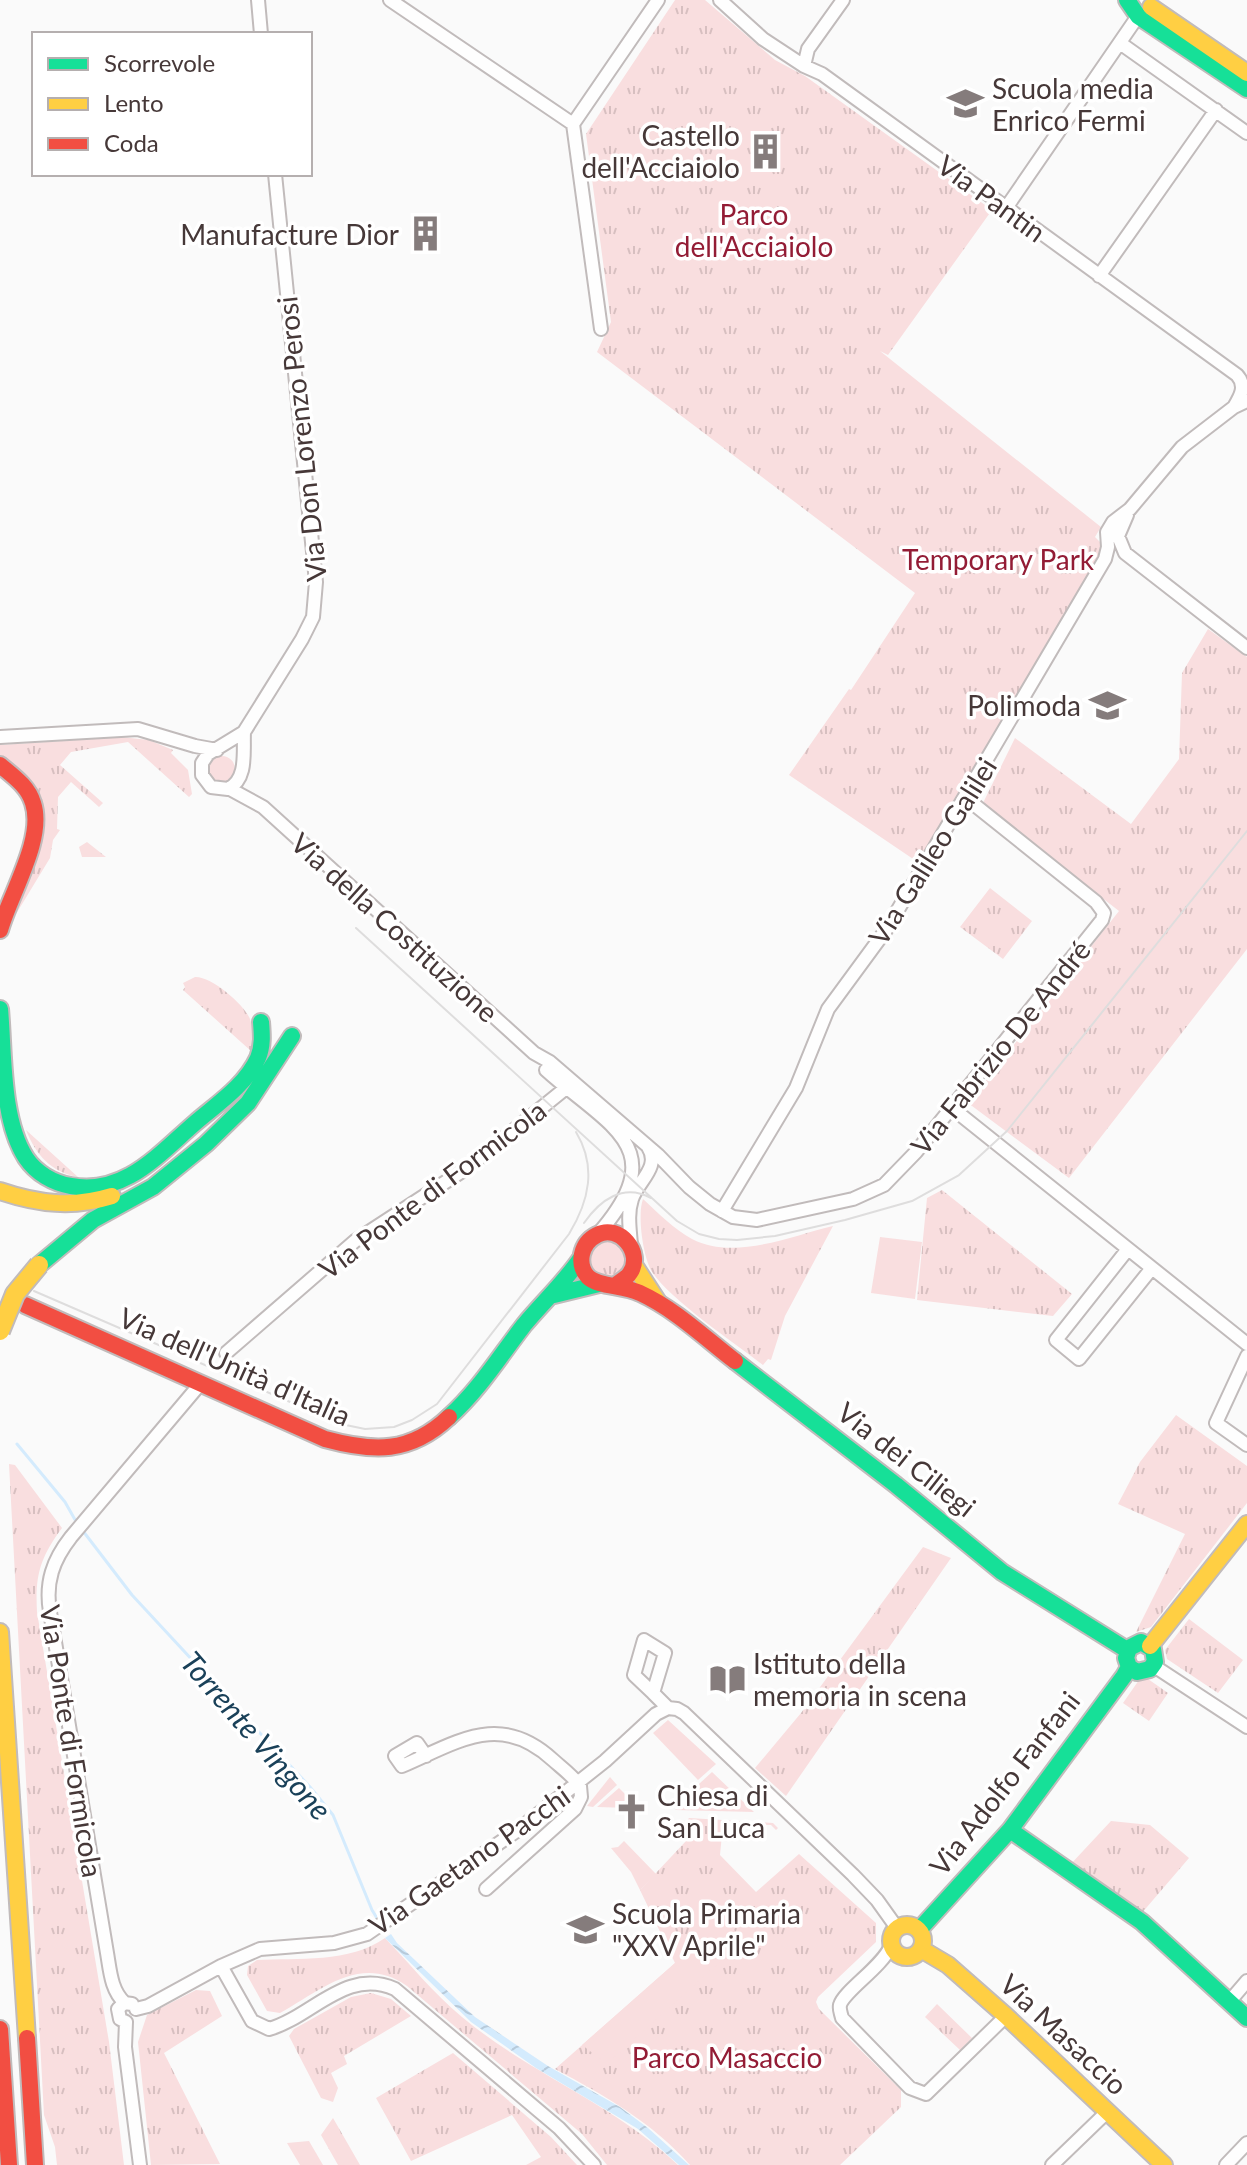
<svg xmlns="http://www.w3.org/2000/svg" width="1247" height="2165" viewBox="0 0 1247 2165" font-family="Lato,sans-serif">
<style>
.grass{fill:url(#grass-tufts)}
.garden{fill:#f9dedf}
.water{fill:url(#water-waves)}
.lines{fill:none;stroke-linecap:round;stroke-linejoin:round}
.stream{stroke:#d4ebfd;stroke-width:3}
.street-casing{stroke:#c1bbbb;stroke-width:16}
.fast-casing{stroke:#c1bbbb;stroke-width:20}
.slow-casing{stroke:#c1bbbb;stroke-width:20}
.jam-casing{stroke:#c1bbbb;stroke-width:20}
.street{stroke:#fefefe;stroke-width:12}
.fast{stroke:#16e098;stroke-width:16}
.slow{stroke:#ffcf43;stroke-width:16}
.jam{stroke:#f24e42;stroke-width:16}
.tram{stroke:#dedddd;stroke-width:2}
.slow-bridge-casing{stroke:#c1bbbb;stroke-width:22;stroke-linecap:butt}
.slow-bridge{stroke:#ffcf43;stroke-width:18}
.labels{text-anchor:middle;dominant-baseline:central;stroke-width:7;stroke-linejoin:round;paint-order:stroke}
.poi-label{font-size:28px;fill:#463838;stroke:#fff;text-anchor:start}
.street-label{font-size:28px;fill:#463838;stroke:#fff}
.park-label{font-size:28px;fill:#931c35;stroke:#fff}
.water-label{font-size:30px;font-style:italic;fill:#1a4159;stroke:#fff}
</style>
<defs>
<pattern id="grass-tufts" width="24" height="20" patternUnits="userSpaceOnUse" patternTransform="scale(2)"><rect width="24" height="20" fill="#f9dedf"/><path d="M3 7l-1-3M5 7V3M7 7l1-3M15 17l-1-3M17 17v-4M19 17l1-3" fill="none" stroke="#d7bfc0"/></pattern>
<pattern id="water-waves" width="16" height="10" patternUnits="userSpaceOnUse" patternTransform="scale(2)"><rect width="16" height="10" fill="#d4ebfd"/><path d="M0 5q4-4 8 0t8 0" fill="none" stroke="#b7cada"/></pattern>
</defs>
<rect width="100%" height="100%" fill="#fafafa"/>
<path class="grass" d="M675,0h30l70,60 30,16 187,134 -104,145 -8,-4 221,176 -6,10 8,8 1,9 -182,311 -133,-90 60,-86 2,1 64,-97 -318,-241 14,-30 -25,-188z
M1208,629l39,28v292l-178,229 -101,-75 151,-192 -137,-106 33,-67 116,86 48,-65 3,-86z
M121,737l28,3 24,10 -2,3 17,17 4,24 -3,3 -61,-55 -57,10 -11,13 43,38 -4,4 -28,-25 -13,15 -1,32 3,1 -7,10 -3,18 -34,56 26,-74 -42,-84v-11z
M209 769a13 13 0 1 1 26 0a13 13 0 1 1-26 0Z
M87,842l19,15h-24l-3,-10z
M990,888l42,33 -29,38 -43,-32z
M195,977c16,-1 49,27 55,42 3,9 1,22 1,32l-68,-61 2,-3 -2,-4z
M26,1130l52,47c-27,-5 -42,-22 -52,-47z
M942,1190l130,104 -19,22 -136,-16 10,-102z
M643,1199c15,14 31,30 49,40 42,22 99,-3 141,-13l-48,90 -14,44 -3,-1 -5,6c-30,-23 -91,-64 -111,-93 -9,-15 -15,-57 -9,-73z
M589 1259a19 19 0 1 1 38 0a19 19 0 1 1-38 0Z
M1176,1415l71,51v37l-96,124 -15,5 49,-98 -67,-30 22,-42z
M9,1464l6,1 47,63c-22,30 -27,47 -25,84l72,430 15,123h-67l-2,-18 -11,-32z
M923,1547l28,11 -165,238 -31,-28 46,-55z
M1189,1619l54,41 -25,33 -51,-34 -2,-9z
M1148,1679l20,14 -19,28 -26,-18 16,-23z
M689,1818l84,5 5,5 -2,2 -5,-5 -48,-1 -3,31 36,37 43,-38 77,69v19l-58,55 -2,5 3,7 82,81v17l-61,58h-150c-37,-42 -86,-70 -135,-96l120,-106 -35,-73 46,-49 -5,-6 11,-7 -6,-6z
M1111,1821l39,4 39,33 -48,56 -72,-48z
M385,1938c25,26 49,56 77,79 67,56 152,87 216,148h-71l-25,-31 -175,-148c-46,-33 -86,4 -127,27l-13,-2 -20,-36 1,-9 9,-6c40,-2 93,3 128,-22z
M196,1990l14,1 12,25 -58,37 56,111 -69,1 -13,-123 9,-27z
M371,1993l20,6 20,17 -67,40 3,8 -16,9 7,15 -5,14 -12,-4 -32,-62 5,-7 57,-32z
M937,2004l35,34 -12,12 -35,-33z
M453,2053l98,84 26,28h-51l15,-8 -29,-42 -101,46 -35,-63z
M333,2118l27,47h-22l-17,-30z
M309,2141l14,24h-23l-13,-22z"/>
<path class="garden" d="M880,1237l42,5 -7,57 -44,-6z
M668,1720l48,44 -18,16 -45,-47z
M712,1772l42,40 -78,-2 -2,-3z
M610,1777l7,8 -24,22 -6,-1z
M619,1788l16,16 -5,4 -33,-1z
M624,1841l32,33 -16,16 -9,-18 -20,-24 7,-1z
M724,1920l20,20 -137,124 -25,-19z"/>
<path class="water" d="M391,1934l6,9 78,74 73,49 72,41 28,21 41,37h-10l-41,-36 -102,-61 -65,-46 -86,-84z"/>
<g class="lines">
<path class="stream" d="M17,1444l48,58 13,23
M83,1531l49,64 178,192 23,28 39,95 8,13"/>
<defs>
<path id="street" d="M258,0l3,34
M390,0l183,124
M720,0l43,39 41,27 18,8 415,301c10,11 3,22 -3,32
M1120,43l127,90
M804,66l4,-17 35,-49
M1006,208l132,-192
M1099,276l117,-166
M601,329l-28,-205 85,-124
M1127,515l-9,21 7,17 122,95
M244,732c-1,20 4,47 -16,57l-17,-2 -9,-12v-12l6,-9 36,-22 58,-93 11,-22 3,-35 -41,-408
M0,737l138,-8 57,17 22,4
M230,789l33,18 271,246 16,9 108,93 31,32 21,17 23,13 24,3 96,-21 31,-14 32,-33 186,-232 2,-7 -8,-11 -130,-104
M546,1070c63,57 128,77 52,164
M952,1108l295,236
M722,1211l74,-123 32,-79 58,-79 219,-371 3,-12 -1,-15 6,-10 17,-13 52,-62 52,-40 13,-6
M631,1245c-1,-15 -4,-31 1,-46 6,-18 29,-32 16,-52
M1128,1249l-72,91 23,19 73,-91
M226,1353l129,-112 112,-73 99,-80
M1247,1356l-31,67 31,22
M644,1640l21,13 -12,40 -19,-18z
M1154,1666l93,61
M653,1693l15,15 9,1 7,4 169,162 24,25 20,28
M426,1756l-9,-13 -22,13 7,10c56,-24 98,-55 151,-6 9,8 20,16 27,26l1,11 -6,12 -89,80
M891,1946c-9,21 -47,45 -51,59 -1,5 1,8 2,13l68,70 16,6 80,-78
M221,1966l31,55 17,8c43,-12 77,-62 126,-40l164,139 35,37
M1229,2002l18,-21
M125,2003c-14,-12 -15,-33 -18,-50l-57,-341c-5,-30 3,-52 21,-75l130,-154
M136,2009l12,-3 73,-40 39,-17 74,-6 33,-9 151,-104 87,-69 51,-47 12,-6
M126,2022l-1,25 15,118
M126,2022l-6,-3 -2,-10 6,-6 8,1
M1052,2165l55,-53
M1226,2165l21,-22"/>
<path id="fast" d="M1127,0l11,16 109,73
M0,1009c4,44 1,110 26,149 10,15 27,25 45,28 53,10 87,-31 124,-63 22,-19 50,-37 63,-65 5,-12 4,-24 3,-36
M39,1265l54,-45 60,-33 53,-43 42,-41 44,-67
M554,1295l45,-11
M735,1361l161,124 106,87 125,78
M449,1417c30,-27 51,-61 75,-92 19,-23 40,-42 57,-67
M1010,1830l132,92 105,96
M919,1930l91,-100 114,-154 5,-9 -3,-9 3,-10 12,-6 12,7 2,13 -5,7 -13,3 -8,-5"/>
<path id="slow" d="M1151,7l96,66
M0,1191c38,13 73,17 112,5
M634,1265l24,37
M0,1632l27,406
M1150,1646l97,-122
M891 1941a16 16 0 1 1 32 0a16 16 0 1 1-32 0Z
M921,1949l27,16 58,51 158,149"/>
<path id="jam" d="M0,765c13,11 28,21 33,38 12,36 -23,91 -33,127
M616,1285c5,-4 11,-7 14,-12 14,-20 -11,-50 -33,-38 -16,8 -21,29 -9,42 10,10 36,8 52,16 35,16 65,45 95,68
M25,1305l300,134c48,13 85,15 124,-22
M0,2029l9,136
M27,2038l8,127"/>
</defs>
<use href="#street" class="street-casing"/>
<use href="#fast" class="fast-casing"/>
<use href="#slow" class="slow-casing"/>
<use href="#jam" class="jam-casing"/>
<use href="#street" class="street"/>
<use href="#fast" class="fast"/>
<use href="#slow" class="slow"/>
<use href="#jam" class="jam"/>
<path class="tram" d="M356,928l321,293 22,13 20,5 18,1 38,-4 70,-16 67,-19 47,-26 48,-44 240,-300
M584,1223c16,-23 39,-40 67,-25
M34,1291l307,133 24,5 29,-2 18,-7 25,-16 132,-170c20,-33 28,-67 7,-102"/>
<defs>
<path id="slow-bridge" d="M0,1331l15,-37 24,-29"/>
</defs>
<use href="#slow-bridge" class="slow-bridge-casing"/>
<use href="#slow-bridge" class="slow-bridge"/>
</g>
<defs>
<symbol id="school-bare" viewBox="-9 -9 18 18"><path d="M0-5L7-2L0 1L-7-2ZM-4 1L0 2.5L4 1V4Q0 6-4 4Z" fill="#857c7c" stroke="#fff" stroke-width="2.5" paint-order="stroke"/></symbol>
<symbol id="building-bare" viewBox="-9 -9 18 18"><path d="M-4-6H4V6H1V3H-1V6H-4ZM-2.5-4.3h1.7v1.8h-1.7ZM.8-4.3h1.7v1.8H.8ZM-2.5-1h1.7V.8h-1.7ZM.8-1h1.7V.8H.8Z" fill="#857c7c" stroke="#fff" stroke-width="2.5" paint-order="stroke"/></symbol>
<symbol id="university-bare" viewBox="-9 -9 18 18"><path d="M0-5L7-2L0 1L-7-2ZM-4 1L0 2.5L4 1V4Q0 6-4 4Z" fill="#857c7c" stroke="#fff" stroke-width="2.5" paint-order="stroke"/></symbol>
<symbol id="library-bare" viewBox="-9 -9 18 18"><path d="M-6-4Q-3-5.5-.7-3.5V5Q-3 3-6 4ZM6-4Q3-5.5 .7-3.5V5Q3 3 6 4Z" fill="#857c7c" stroke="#fff" stroke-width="2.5" paint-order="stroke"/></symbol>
<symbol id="church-bare" viewBox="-9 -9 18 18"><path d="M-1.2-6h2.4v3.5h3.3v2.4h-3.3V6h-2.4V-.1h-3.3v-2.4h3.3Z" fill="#857c7c" stroke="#fff" stroke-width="2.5" paint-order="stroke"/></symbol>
</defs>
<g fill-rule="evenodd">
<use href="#school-bare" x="940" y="78" width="51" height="51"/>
<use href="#building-bare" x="740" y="126" width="51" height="51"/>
<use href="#building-bare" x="400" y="208" width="51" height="51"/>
<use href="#university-bare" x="1082" y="680" width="51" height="51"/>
<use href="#library-bare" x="702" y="1654" width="51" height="51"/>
<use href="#church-bare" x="606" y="1786" width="51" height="51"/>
<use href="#school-bare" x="560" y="1904" width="51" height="51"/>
</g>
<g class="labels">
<g class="poi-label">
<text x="992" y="88">Scuola media<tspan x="992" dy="32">Enrico Fermi</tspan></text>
<text x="740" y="135" text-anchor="end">Castello<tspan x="740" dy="32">dell'Acciaiolo</tspan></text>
<text x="399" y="234" text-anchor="end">Manufacture Dior</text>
<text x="1081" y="705" text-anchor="end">Polimoda</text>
<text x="753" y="1663">Istituto della<tspan x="753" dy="32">memoria in scena</tspan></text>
<text x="657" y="1795">Chiesa di<tspan x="657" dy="32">San Luca</tspan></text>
<text x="612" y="1913">Scuola Primaria<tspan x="612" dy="32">"XXV Aprile"</tspan></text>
</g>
<g class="street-label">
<text transform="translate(992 198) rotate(36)">Via Pantin</text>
<text transform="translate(301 439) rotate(-96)">Via Don Lorenzo Perosi</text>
<text transform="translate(932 851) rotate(-58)">Via Galileo Galilei</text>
<text transform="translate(395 927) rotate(42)">Via della Costituzione</text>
<text transform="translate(1000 1047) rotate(-51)">Via Fabrizio De André</text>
<text transform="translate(432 1189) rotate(-37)">Via Ponte di Formicola</text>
<text transform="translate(235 1366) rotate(24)">Via dell'Unità d'Italia</text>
<text transform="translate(907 1459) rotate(38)">Via dei Ciliegi</text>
<text transform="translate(72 1741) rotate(81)">Via Ponte di Formicola</text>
<text transform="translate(1004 1783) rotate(-52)">Via Adolfo Fanfani</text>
<text transform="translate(469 1860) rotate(-35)">Via Gaetano Pacchi</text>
<text transform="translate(1064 2034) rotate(43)">Via Masaccio</text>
</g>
<g class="park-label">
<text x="754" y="214">Parco<tspan x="754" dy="32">dell'Acciaiolo</tspan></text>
<text x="998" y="559">Temporary Park</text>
<text x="727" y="2057">Parco Masaccio</text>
</g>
<g class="water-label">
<text transform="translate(257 1735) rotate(49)">Torrente Vingone</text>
</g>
</g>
<rect x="32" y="32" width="280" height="144" fill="#ffffff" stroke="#b5afaf" stroke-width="2"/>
<rect x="48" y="58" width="40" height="12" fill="#16e098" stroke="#b5afaf" stroke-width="2"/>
<text x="104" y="72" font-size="24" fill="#463838">Scorrevole</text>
<rect x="48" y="98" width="40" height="12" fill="#ffcf43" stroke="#b5afaf" stroke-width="2"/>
<text x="104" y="112" font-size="24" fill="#463838">Lento</text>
<rect x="48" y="138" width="40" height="12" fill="#f24e42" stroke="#b5afaf" stroke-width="2"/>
<text x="104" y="152" font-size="24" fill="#463838">Coda</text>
</svg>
